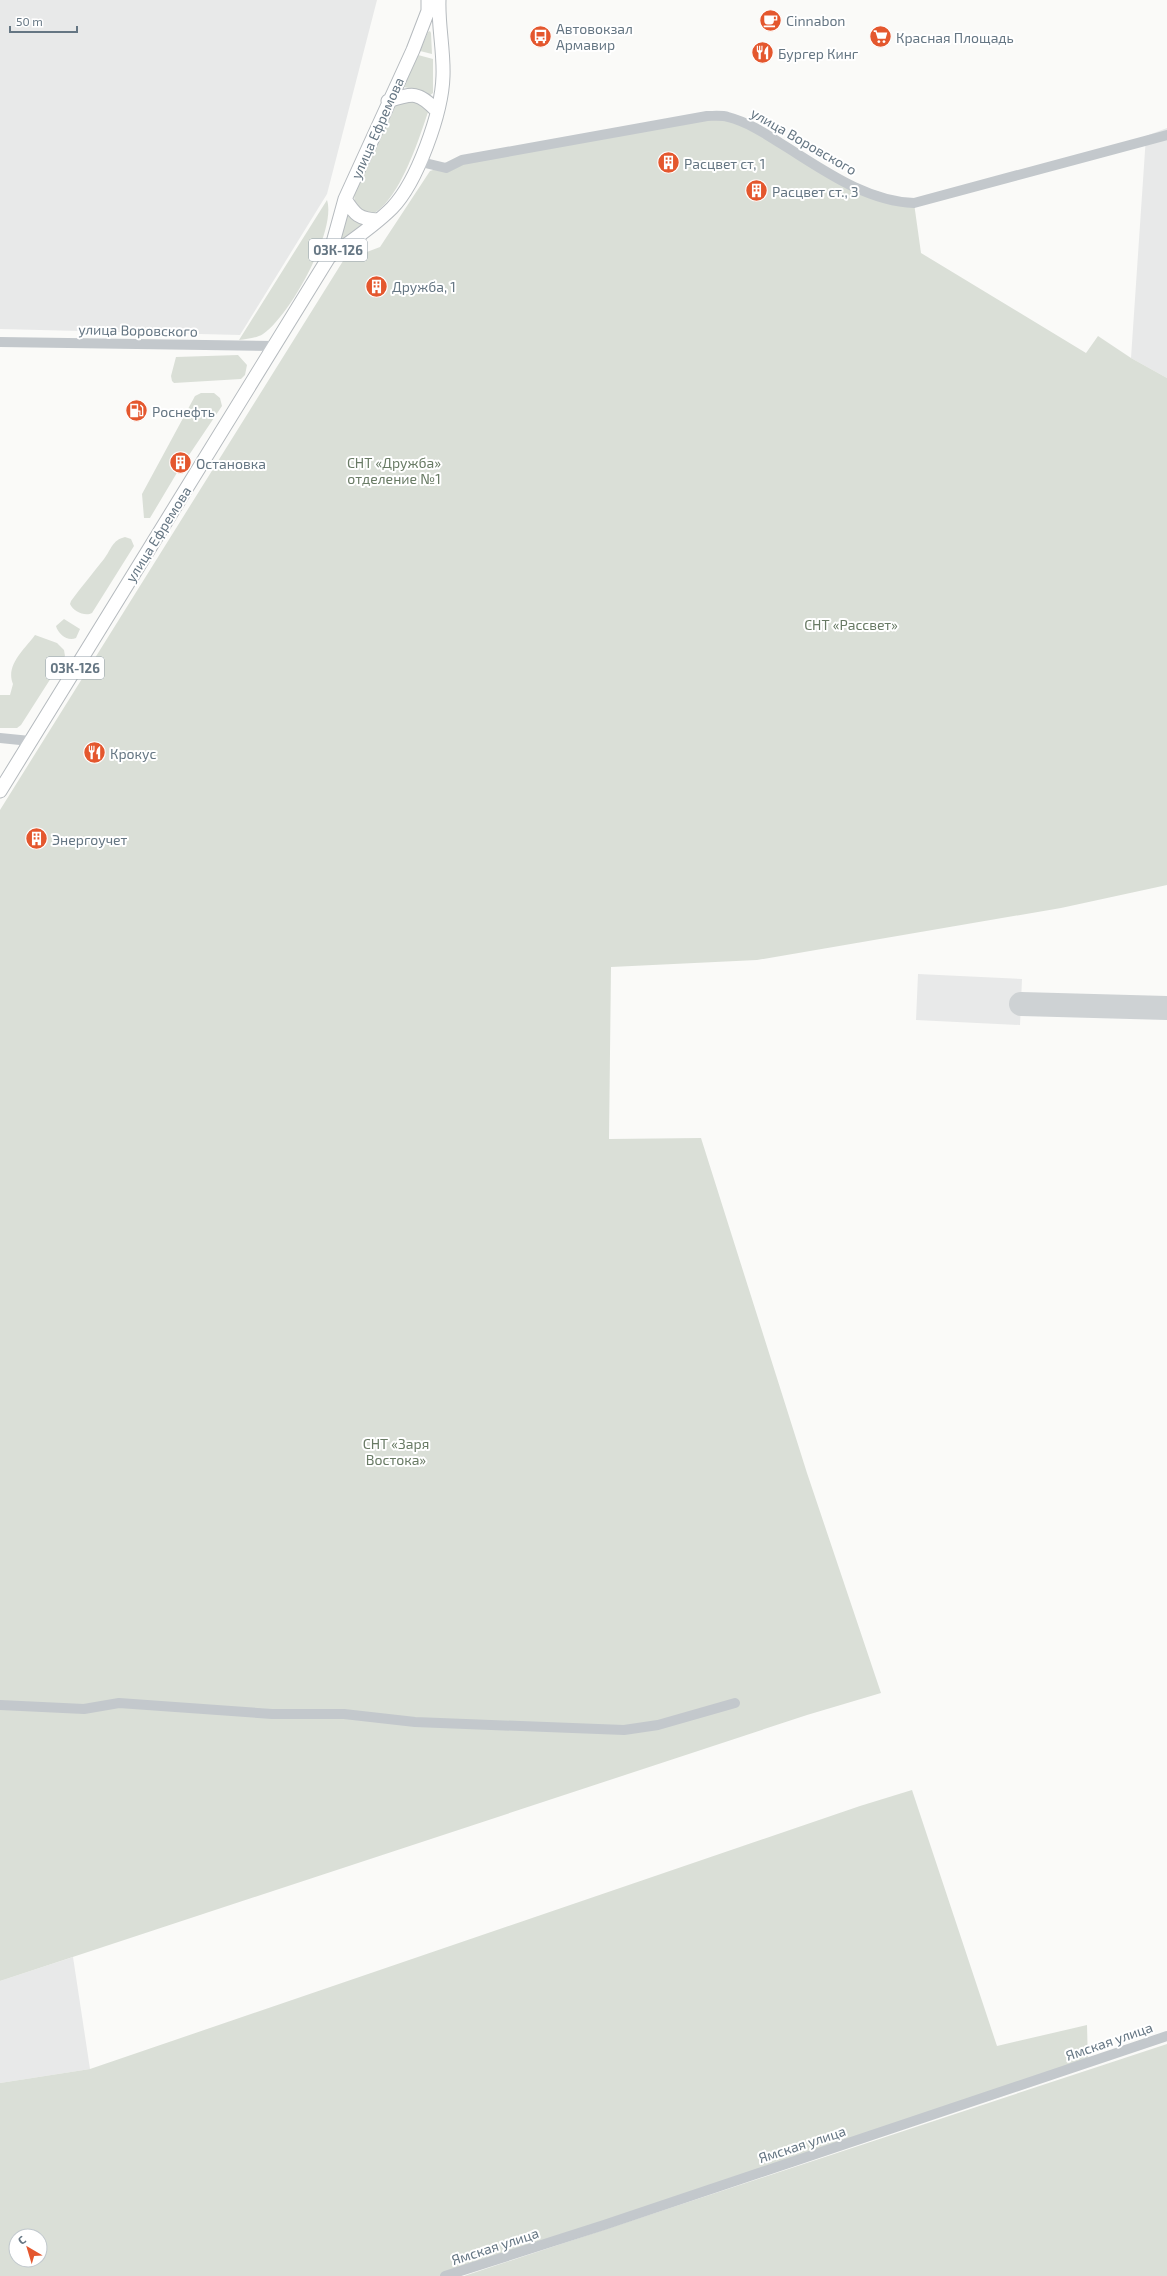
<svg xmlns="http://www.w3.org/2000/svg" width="1167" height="2276" viewBox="0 0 1167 2276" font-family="'Exo 2',sans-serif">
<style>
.built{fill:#e8e9e9}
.green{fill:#dadfd7;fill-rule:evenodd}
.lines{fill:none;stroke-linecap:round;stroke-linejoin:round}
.taxiway{stroke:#ced2d4;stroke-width:24}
.major-casing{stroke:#b5babe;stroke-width:15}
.minor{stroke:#c3c8cc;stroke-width:10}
.major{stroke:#fff;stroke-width:13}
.labels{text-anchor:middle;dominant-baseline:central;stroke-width:4;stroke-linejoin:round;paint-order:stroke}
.shield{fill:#fff;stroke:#939fa8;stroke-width:1}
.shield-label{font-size:13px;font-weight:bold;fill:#657683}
.poi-label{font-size:14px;fill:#657683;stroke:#fff;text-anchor:start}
.street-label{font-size:14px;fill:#657683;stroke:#fff}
.park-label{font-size:14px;fill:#687a64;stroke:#fff}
</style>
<rect width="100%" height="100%" fill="#fafaf8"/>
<path class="built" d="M0,0h377l-50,194 -87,141 -240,-6z
M1167,128v250l-36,-20 15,-222z
M918,974l104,5 -2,46 -104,-5z
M73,1957l17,112 -90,14v-102z"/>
<path class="green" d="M430,31l1,2 1,21 -12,-3 8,-19z
M418,55l15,4v34l-4,3 -9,-6 -17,-3z
M412,98l13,8 3,6c-9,27 -31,97 -61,104l-12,-11 -1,-10 43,-92z
M727,116l111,63 76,24 7,50 165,100 12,-17 33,22 36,20v507l-106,23 -304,52 -146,7 -2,172 92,-1 106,335 74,220 -74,22 -807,266v-1171l343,-549 37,-14 50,-76 32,-11z
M327,200c10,31 -38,117 -64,134 -6,4 -16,5 -24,6z
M347,211l18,13 -25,20 -3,-2z
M238,355l9,10 -2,10 -4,4 -67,4 -2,-2 -1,-5 5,-19z
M201,393h13l6,5 2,8 -35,52 -6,-3 -7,13 4,3 -28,47h-6l-2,-24 53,-98z
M125,537l6,2 3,7 -42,67c-7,4 -19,-2 -22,-9l1,-3c11,-15 22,-28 33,-42 7,-9 8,-19 21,-22z
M64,619l16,10 -4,9c-8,4 -18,-4 -20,-12z
M35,635l22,8 7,7 1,6 -44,69 -4,3h-17v-33h10l3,-11c-8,-19 12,-35 22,-49z
M912,1790l85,256 90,-21 1,38 -643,213h-445v-193l90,-14 770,-263zM16,2236h24v24h-24z
M1167,2044v232h-703z"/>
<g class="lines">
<path class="taxiway" d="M1021,1004l146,4"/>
<defs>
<path id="major" d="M428,0v11l-15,39 -68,149 -16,58c21,-15 44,-30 63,-49 25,-26 50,-95 51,-132 1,-25 -5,-51 -4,-76
M388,101c25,-8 30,-10 49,10
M345,199c10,16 14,20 33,21
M0,791l329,-534"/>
</defs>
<use href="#major" class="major-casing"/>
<path class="minor" d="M421,162l25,6 16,-8 245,-44c7,0 15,-1 21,1 19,5 35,15 52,26 41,25 84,58 134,60l253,-68
M0,342l275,4
M0,738l30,3
M0,1705l84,4 35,-6 153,11h72l71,8 209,8 34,-5 77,-22
M445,2276l159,-51 563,-189"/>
<use href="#major" class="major"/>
</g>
<defs>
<symbol id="cafe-disc" viewBox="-11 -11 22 22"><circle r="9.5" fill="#e4572e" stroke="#fff"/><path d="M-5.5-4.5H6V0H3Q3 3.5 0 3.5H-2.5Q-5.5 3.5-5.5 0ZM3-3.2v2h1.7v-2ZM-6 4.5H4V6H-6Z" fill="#fff"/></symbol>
<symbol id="bus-disc" viewBox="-11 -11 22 22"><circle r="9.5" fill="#e4572e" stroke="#fff"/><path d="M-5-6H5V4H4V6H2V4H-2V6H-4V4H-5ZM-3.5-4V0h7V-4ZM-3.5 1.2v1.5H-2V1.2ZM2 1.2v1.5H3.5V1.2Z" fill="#fff"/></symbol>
<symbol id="supermarket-disc" viewBox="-11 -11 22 22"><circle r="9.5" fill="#e4572e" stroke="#fff"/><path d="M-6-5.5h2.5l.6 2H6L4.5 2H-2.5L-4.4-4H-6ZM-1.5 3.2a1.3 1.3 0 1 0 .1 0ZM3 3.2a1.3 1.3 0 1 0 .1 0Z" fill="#fff"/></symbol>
<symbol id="restaurant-disc" viewBox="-11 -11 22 22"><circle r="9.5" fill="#e4572e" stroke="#fff"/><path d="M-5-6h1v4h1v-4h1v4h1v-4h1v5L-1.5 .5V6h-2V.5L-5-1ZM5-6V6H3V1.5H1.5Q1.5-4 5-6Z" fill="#fff"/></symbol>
<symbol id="building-disc" viewBox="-11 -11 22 22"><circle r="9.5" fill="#e4572e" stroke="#fff"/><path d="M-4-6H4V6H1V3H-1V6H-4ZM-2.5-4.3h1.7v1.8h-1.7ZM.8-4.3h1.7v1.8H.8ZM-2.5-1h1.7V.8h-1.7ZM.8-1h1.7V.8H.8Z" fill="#fff"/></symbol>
<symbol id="fuel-disc" viewBox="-11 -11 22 22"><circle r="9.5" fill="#e4572e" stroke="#fff"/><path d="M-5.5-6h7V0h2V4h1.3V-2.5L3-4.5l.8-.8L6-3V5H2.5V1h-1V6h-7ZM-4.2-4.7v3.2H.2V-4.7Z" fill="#fff"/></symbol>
</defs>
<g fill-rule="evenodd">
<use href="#cafe-disc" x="758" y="8" width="25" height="25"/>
<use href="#bus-disc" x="528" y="24" width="25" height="25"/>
<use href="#supermarket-disc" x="868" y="24" width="25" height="25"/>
<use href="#restaurant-disc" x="750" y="40" width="25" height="25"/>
<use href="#building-disc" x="656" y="150" width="25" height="25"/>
<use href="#building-disc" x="744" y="178" width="25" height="25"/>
<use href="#building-disc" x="364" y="274" width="25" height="25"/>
<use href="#fuel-disc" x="124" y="398" width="25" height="25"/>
<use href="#building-disc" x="168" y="450" width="25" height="25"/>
<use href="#restaurant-disc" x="82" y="740" width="25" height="25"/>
<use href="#building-disc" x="24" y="826" width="25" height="25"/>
</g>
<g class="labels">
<g class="shield">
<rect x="309" y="239" width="58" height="22" rx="3"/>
<rect x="46" y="657" width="58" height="22" rx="3"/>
</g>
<g class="shield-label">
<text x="338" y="250">03К-126</text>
<text x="75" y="668">03К-126</text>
</g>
<g class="poi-label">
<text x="786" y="20">Cinnabon</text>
<text x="556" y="28">Автовокзал<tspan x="556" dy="16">Армавир</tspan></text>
<text x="896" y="37">Красная Площадь</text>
<text x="778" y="53">Бургер Кинг</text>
<text x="684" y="163">Расцвет ст, 1</text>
<text x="772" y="191">Расцвет ст., 3</text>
<text x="392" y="286">Дружба, 1</text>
<text x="152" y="411">Роснефть</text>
<text x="196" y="463">Остановка</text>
<text x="110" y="753">Крокус</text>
<text x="52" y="839">Энергоучет</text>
</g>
<g class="street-label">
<text transform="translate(377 128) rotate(-66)">улица Ефремова</text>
<text transform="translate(804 141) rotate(30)">улица Воровского</text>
<text transform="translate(138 330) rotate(1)">улица Воровского</text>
<text transform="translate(158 534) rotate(-58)">улица Ефремова</text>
<text transform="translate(1109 2041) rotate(-19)">Ямская улица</text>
<text transform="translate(802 2144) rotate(-18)">Ямская улица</text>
<text transform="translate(495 2246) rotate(-18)">Ямская улица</text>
</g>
<g class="park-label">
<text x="394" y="462">СНТ «Дружба»<tspan x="394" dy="16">отделение №1</tspan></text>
<text x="851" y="624">СНТ «Рассвет»</text>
<text x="396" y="1443">СНТ «Заря<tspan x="396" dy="16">Востока»</tspan></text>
</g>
</g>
<g transform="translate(28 2248) rotate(322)"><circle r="19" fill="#ffffff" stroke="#c1c8cd"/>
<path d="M0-3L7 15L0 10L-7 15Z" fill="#e4572e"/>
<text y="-6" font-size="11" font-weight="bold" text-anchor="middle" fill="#657683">С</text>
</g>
<path d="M10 26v6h67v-6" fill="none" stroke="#657683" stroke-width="2"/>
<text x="16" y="26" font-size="12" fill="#657683" stroke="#ffffff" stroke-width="3" paint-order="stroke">50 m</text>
</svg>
